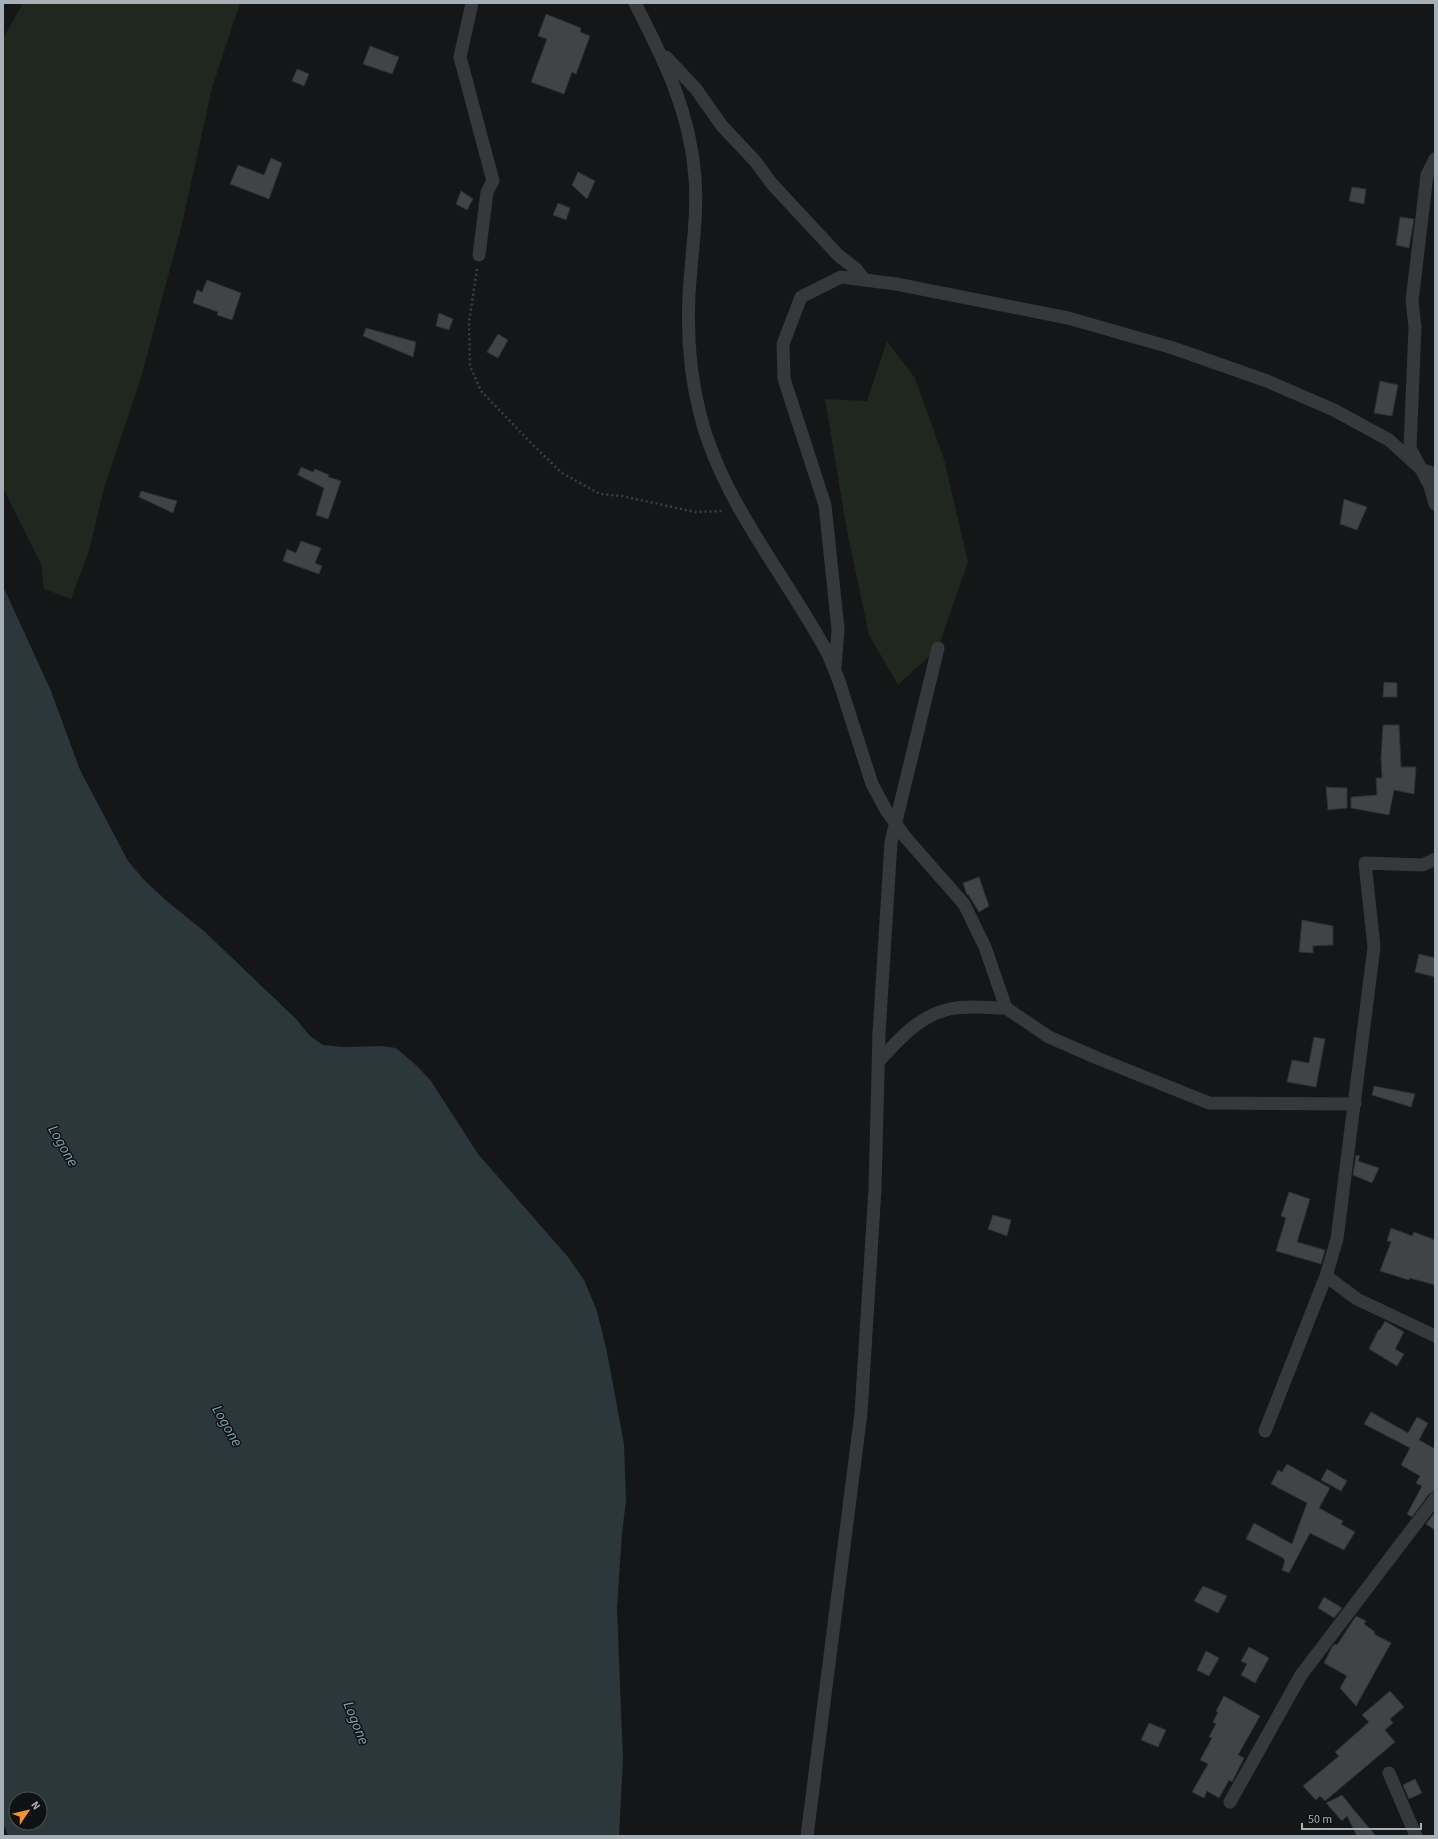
<svg xmlns="http://www.w3.org/2000/svg" width="1438" height="1839" viewBox="0 0 1438 1839" font-family="'Source Sans 3',sans-serif">
<style>
.green{fill:#20271f}
.water{fill:#2b373b;fill-rule:evenodd}
.building{fill:#414447;stroke:#2f3033}
.lines{fill:none;stroke-linecap:round;stroke-linejoin:round}
.path{stroke:#3c3f43;stroke-width:2.5;stroke-dasharray:2 3;stroke-linecap:butt}
.minor{stroke:#36383c;stroke-width:13}
.labels{text-anchor:middle;dominant-baseline:central;stroke-width:3;stroke-linejoin:round;paint-order:stroke}
.water-label{font-size:15px;font-style:italic;fill:#7ea3b2;stroke:#101112}
</style>
<rect width="100%" height="100%" fill="#151617"/>
<path class="green" d="M23,3h217l-28,85 -29,132 -42,158 -37,110 -15,63 -18,48 -27,-10 -3,-25 -38,-76v-450z
M887,341l28,37 29,81 24,103 -30,86 -40,37 -29,-50 -23,-109 -21,-127 42,2z"/>
<path class="water" d="M3,586l48,105 29,79 48,91 16,19 25,23 35,28 92,88 14,17 13,9 20,2 40,-1 13,2 21,18 14,15 47,73 90,103 16,23 13,31 10,41 17,92 2,56 -4,33 -5,75 6,152 -4,76h-611l-5,-13zM16,1799h24v24h-24z"/>
<path class="building" d="M546,14l35,14 -1,4 10,4 -14,38 -4,-2 -8,22 -33,-12 16,-43 -9,-3z
M370,46l29,11 -7,17 -29,-10z
M297,69l12,5 -5,12 -12,-5z
M271,158l11,5 -13,36 -39,-15 8,-19 26,10z
M578,172l17,9 -8,18 -15,-14z
M1352,187l14,2 -2,15 -15,-3z
M461,191l12,8 -6,11 -11,-6z
M558,203l12,5 -4,12 -13,-5z
M1400,217l14,2 -5,29 -13,-3z
M207,280l34,13 -9,27 -15,-5 1,-3 -25,-9 4,-13 5,2z
M439,313l14,6 -4,11 -13,-4z
M366,328l50,14 -3,15 -50,-21z
M498,334l10,6 -10,18 -11,-6z
M1380,381l18,4 -6,31 -18,-3z
M301,467l12,5 2,-3 14,6 -1,2 13,4 -13,38 -12,-4 8,-27 -26,-13z
M141,491l36,10 -4,12 -34,-16z
M1344,499l23,8 -10,23 -17,-6z
M301,541l20,7 -6,15 7,3 -3,8 -36,-13 4,-12 9,4z
M1384,682l13,1v14h-14z
M1383,725h16l2,42h15l-2,27 -20,-4 -5,25 -38,-7v-11l26,-2 -1,-17h6l-1,-19z
M1326,787l21,1v20l-19,2z
M979,877l10,29 -10,6 -11,-18 -1,1 -4,-12z
M1302,920l31,6v19l-20,1v7l-14,-1z
M1419,954l16,4v19l-20,-5z
M1314,1037l11,2 -9,48 -29,-5 5,-22 17,3z
M1374,1086l41,8 -4,13 -39,-12z
M1356,1155l4,1 -2,5 21,7 -7,15 -19,-8z
M1289,1192l21,7 -13,43 28,8 -4,14 -45,-13 10,-33 -5,-2z
M993,1215l18,5 -4,16 -19,-7z
M1391,1228l21,8 2,-4 21,8v45l-25,-7 -1,2 -29,-9 11,-29 -4,-1z
M1385,1321l19,11 -9,17 9,5 -7,12 -28,-17 10,-20 1,1z
M1371,1412l37,21 9,-16 11,6 -9,17 16,9v42l-6,3 -17,23 -5,-3 15,-28 -6,-3 4,-7 -19,-11 9,-17 -46,-24z
M1287,1464l43,24 -11,20 24,13 -2,3 14,8 -11,18 -34,-17 -21,40 -7,-3 3,-9 -2,-3 -37,-19 8,-16 38,21 15,-41 -36,-19 7,-14 4,2z
M1327,1469l20,12 -6,10 -20,-11z
M1435,1512v18l-9,-6z
M1203,1586l24,10 -9,17 -24,-12z
M1324,1597l18,11 -8,10 -16,-10z
M1356,1616l10,5 -2,3 11,8 -1,2 17,9 -35,63 -16,-18 7,-12 -23,-13 8,-16 3,-3 2,1z
M1249,1647l20,11 -14,25 -14,-8 6,-11 -6,-3z
M1206,1651l13,7 -10,18 -12,-6z
M1390,1691l14,16 -14,12 3,4 -8,7 10,12 -70,59 -5,-5 -4,4 -13,-14 36,-30 -4,-4 34,-30 -7,-7z
M1224,1696l36,20 -22,39 6,3 -12,24 -3,-2 -10,18 -12,-7 -3,7 -12,-6 16,-28 -8,-4 12,-22 -3,-1 7,-13 -3,-2 5,-10 -2,-1z
M1149,1723l17,7 -8,17 -17,-7z
M1415,1779l7,14 -13,6 -6,-14z
M1342,1795l12,15 22,26h-19l-10,-20 -5,5 -16,-18z"/>
<g class="lines">
<path class="path" d="M477,269l-8,53 1,44 11,25 52,54 29,28 38,21 22,2 73,16 25,-1 4,1"/>
<path class="minor" d="M472,3l-12,54 33,124 -6,11 -8,63
M635,3c29,57 55,108 60,174 3,40 -4,79 -6,119 -2,39 1,79 11,118 22,88 85,160 128,240l11,27 33,103 14,26 20,28 58,66 21,43 21,61 43,29 48,21 112,45 146,1
M666,57l30,32 26,37 33,35 17,23 66,71 18,14 9,11
M1435,159l-8,16 -15,126 3,26 -5,121 20,38 5,18
M835,668l3,-39 -13,-124 -41,-126 -1,-35 18,-47 40,-20 55,7 172,34 105,30 94,33 67,29 55,30 32,29 14,5
M879,1061c20,-22 41,-46 71,-52 19,-4 38,-1 56,-1
M1326,1276l31,23 78,37
M1265,1431l61,-155 11,-37 37,-292 -9,-84 58,2 12,-6
M1389,1773l27,63
M1230,1802l71,-127 134,-176
M807,1836l54,-423 14,-224 4,-156 12,-191 47,-194"/>
</g>
<g class="labels">
<g class="water-label">
<text transform="translate(63 1146) rotate(60)">Logone</text>
<text transform="translate(227 1426) rotate(60)">Logone</text>
<text transform="translate(356 1723) rotate(68)">Logone</text>
</g>
</g>
<rect width="1438" height="1839" fill="none" stroke="#a7afb7" stroke-width="8"/>
<g transform="translate(28 1811) rotate(55)"><circle r="19" fill="#101112" stroke="#4c5054"/>
<path d="M0-3L7 15L0 10L-7 15Z" fill="#f09134"/>
<text y="-6" font-size="11" font-weight="bold" text-anchor="middle" fill="#a7afb7">N</text>
</g>
<path d="M1302 1823v6h119v-6" fill="none" stroke="#a7afb7" stroke-width="2"/>
<text x="1308" y="1823" font-size="12" fill="#a7afb7" stroke="#101112" stroke-width="3" paint-order="stroke">50 m</text>
</svg>
